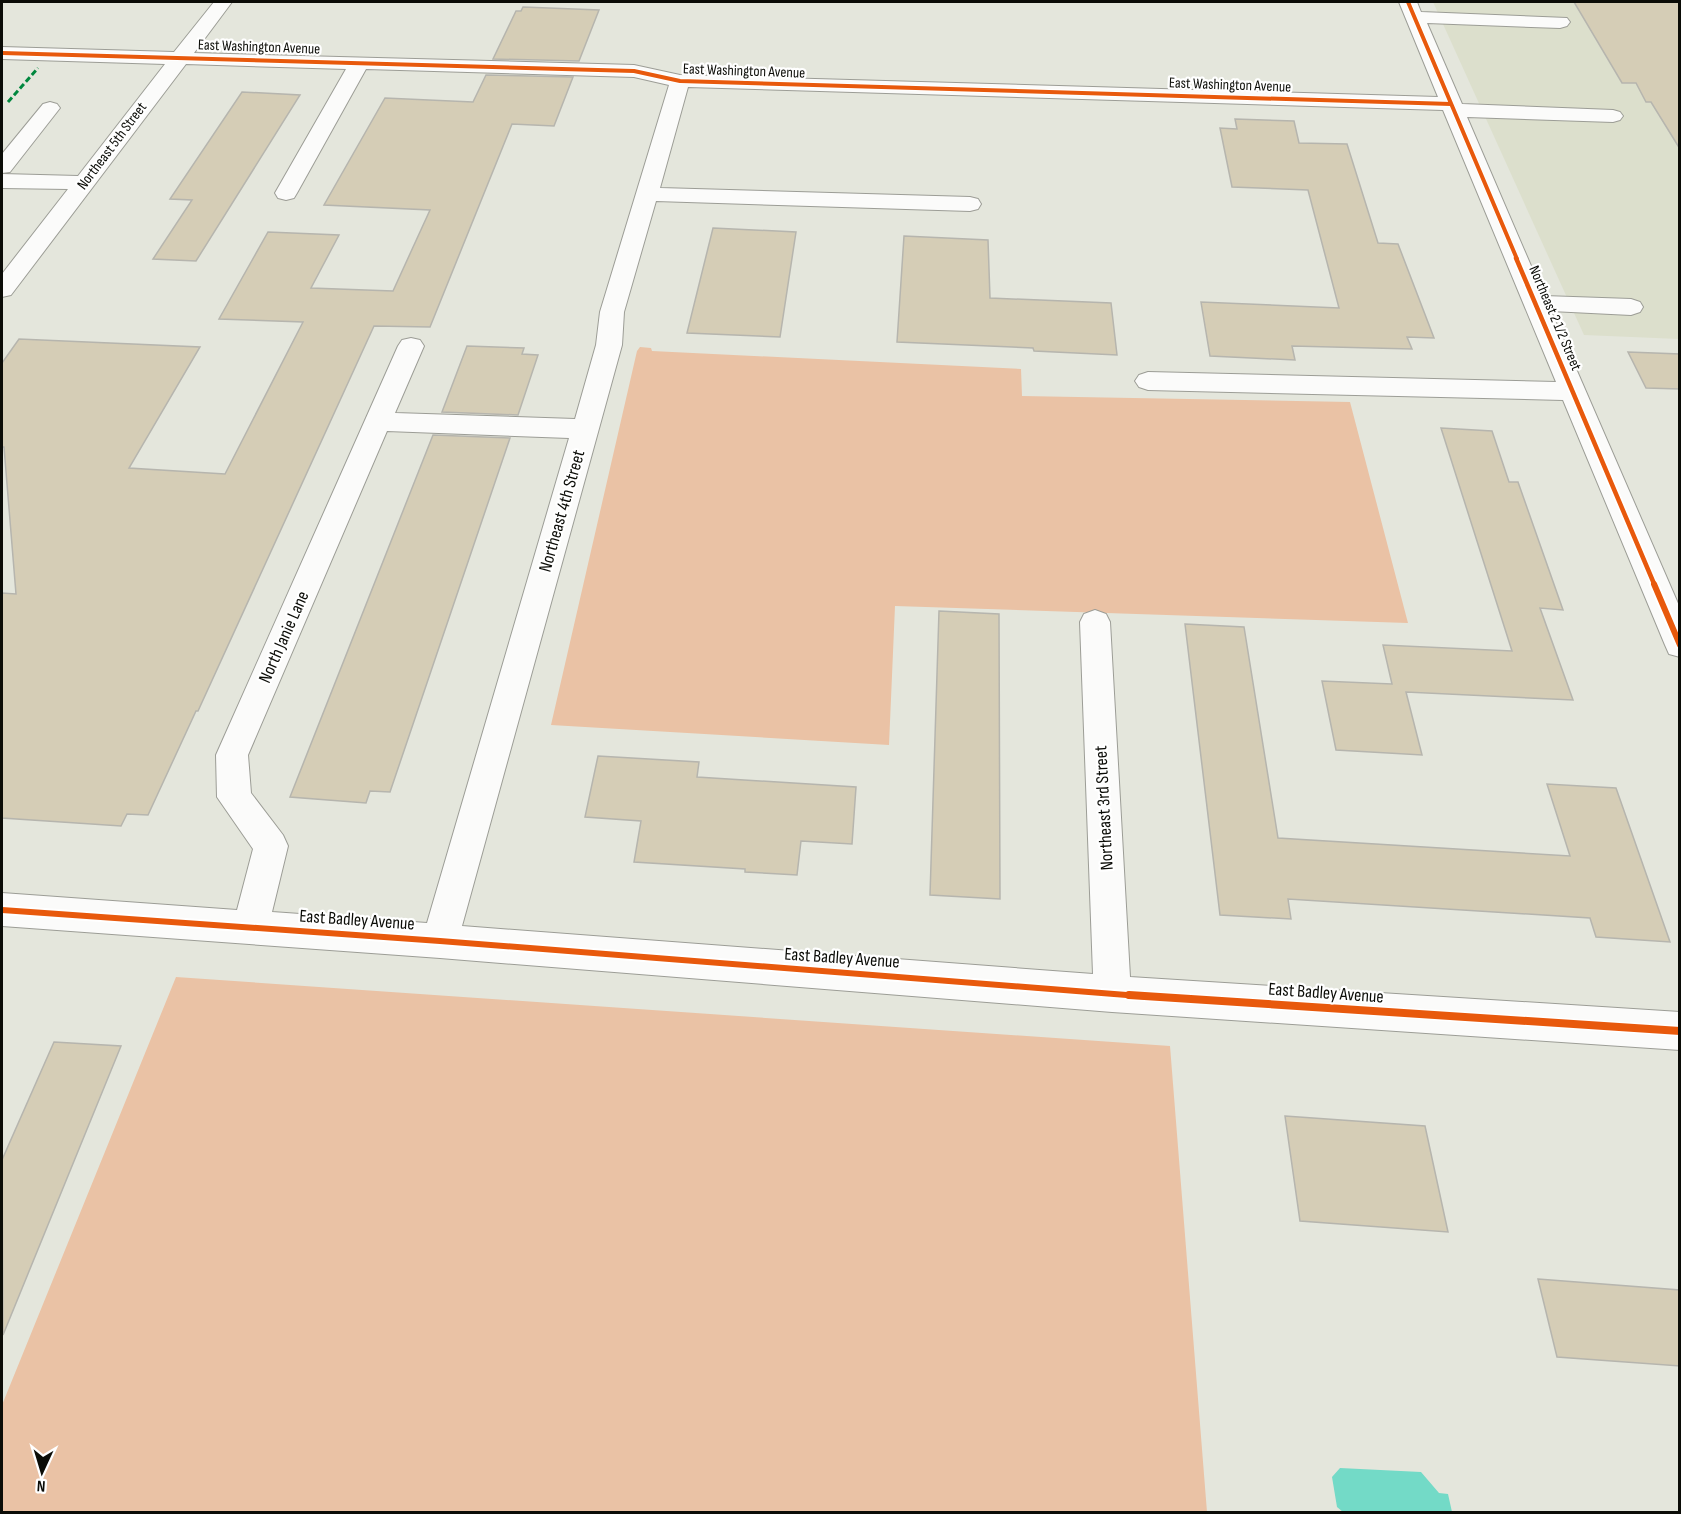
<svg xmlns="http://www.w3.org/2000/svg" width="1681" height="1514" viewBox="0 0 1681 1514" font-family="'Sofia Sans Condensed',sans-serif">
<style>
.built{fill:#dcdfcc}
.green{fill:#eac2a5}
.water{fill:#73dac7}
.building{fill:#d5cdb6;stroke:#b6b5ae;stroke-width:1.5}
.lines{fill:none;stroke-linecap:round;stroke-linejoin:round}
.minor-casing{stroke:#9c9d96;stroke-width:2}
.minor{fill:#fbfbfa;fill-rule:evenodd}
.quiet{stroke:#00873e;stroke-width:3;stroke-dasharray:6 3;stroke-linecap:butt}
.cycleway-far3-casing{stroke:#fff;stroke-width:6}
.cycleway-far2-casing{stroke:#fff;stroke-width:8}
.cycleway-far1-casing{stroke:#fff;stroke-width:10}
.cycleway-casing{stroke:#fff;stroke-width:11}
.cycleway-far3{stroke:#e8590c;stroke-width:4}
.cycleway-far2{stroke:#e8590c;stroke-width:4.5}
.cycleway-far1{stroke:#e8590c;stroke-width:6}
.cycleway{stroke:#e8590c;stroke-width:8}
.labels{text-anchor:middle;dominant-baseline:central;stroke-width:4.5;stroke-linejoin:round;paint-order:stroke}
.far-street-label{font-size:15px;fill:#0b0c07;stroke:#fff}
.street-label{font-size:18px;fill:#0b0c07;stroke:#fff}
</style>
<rect width="100%" height="100%" fill="#e4e6dc"/>
<path class="built" d="M1433,2h246v337l-95,-4z"/>
<path class="green" d="M640,347l11,1 1,3 369,18 1,27 328,6 58,221 -513,-17 -6,139 -338,-20 86,-374z
M176,977l994,69 37,466h-1205v-107z"/>
<path class="water" d="M1340,1468l81,4 18,21 9,1 4,18h-109l-6,-5 -5,-30z"/>
<path class="building" d="M1574,2h106v147l-29,-47h-5l-10,-19h-14z
M523,7l76,3 -20,51 -86,-2 23,-48h5z
M486,75l87,2 -19,49 -42,-2 -82,203 -56,-1 -176,385h-2l-48,104 -21,-1 -6,12 -119,-8v-225l14,1 -12,-147h-2v-84l17,-24 181,8 -71,121 96,6 78,-152 -84,-3 49,-87 71,3 -28,53 82,3 37,-81 -106,-5 61,-107 88,4z
M242,92l58,3 -104,166 -43,-2 39,-59 -22,-1z
M1235,119l59,2 5,22 48,1 31,99 20,1 36,94 -27,-1 5,12 -120,-3 3,14 -85,-4 -9,-54 138,6 -31,-118 -76,-3 -12,-59 17,1z
M713,228l83,4 -16,105 -93,-4z
M904,236l84,4 2,58 121,5 6,52 -83,-4 -1,-3 -136,-6z
M467,346l57,2 -2,6 16,1 -20,60 -76,-3z
M1628,352l52,2v35l-34,-1z
M1441,428l51,3 17,51h9l45,128 -23,-2 33,92 -167,-8 16,63 -86,-5 -14,-69 70,3 -9,-39 129,6z
M433,435l77,3 -120,354 -20,-1 -4,12 -76,-6z
M939,611l60,3 1,285 -70,-4z
M1185,624l59,3 34,211 292,18 -23,-72 69,4 54,154 -74,-5 -6,-19 -302,-19 3,20 -71,-4z
M598,756l101,6 -2,15 159,10 -4,57 -51,-3 -4,34 -52,-3v-3l-111,-7 7,-41 -56,-4z
M54,1042l67,4 -118,289 -1,-175z
M1285,1116l140,10 23,106 -148,-11z
M1538,1279l142,11v76l-123,-9z"/>
<g class="lines">
<defs>
<path id="minor" d="M214,2h18l-38,51 440,12 46,10 758,22 -39,-95h18l4,10 146,6 3,4 -3,4 -7,2 -133,-5 35,81 151,6 7,2 3,4 -3,4 -7,2 -146,-5 77,179 87,3 9,3 3,5 -3,5 -9,3 -80,-4 129,297v49l-11,-3 -4,-9 -102,-245 -415,-10 -9,-3 -4,-6 4,-6 9,-3 408,10 -113,-272 -755,-23 -28,101 310,9 8,2 3,5 -3,5 -8,2 -314,-10 -32,111 -2,33 -160,581 631,48 -13,-352 4,-8 11,-4 11,4 4,8 20,355 550,35v38l-568,-38 -672,-54 -438,-32v-33l235,17 16,-61 -36,-52 -1,-42 182,-409 4,-6 9,-2 9,2 4,6 -29,67 180,6 21,-74 4,-33 69,-227 -35,-8 -268,-8 -69,124 -3,5 -8,2 -8,-2 -3,-5 71,-124 -160,-5 -175,231 -9,2v-23l66,-85 -66,-1v-14l76,2 87,-112 -163,-5v-12l172,5zM387,431l182,7 -142,485 -155,-11 16,-66 -5,-11 -32,-42 -3,-38z
M50,102l7,2 3,4 -50,64 -8,1v-19l41,-50z"/>
</defs>
<use href="#minor" class="minor-casing"/>
<use href="#minor" class="minor"/>
<path class="quiet" d="M8,102l30,-34"/>
<defs>
<path id="cycleway-far3" d="M1408,2l109,257
M2,53l632,18 46,10 771,23"/>
<path id="cycleway-far2" d="M1516,258l139,328"/>
<path id="cycleway-far1" d="M1654,584l26,61
M2,910l438,31 712,56"/>
<path id="cycleway" d="M1129,995l551,36"/>
</defs>
<use href="#cycleway-far3" class="cycleway-far3-casing"/>
<use href="#cycleway-far2" class="cycleway-far2-casing"/>
<use href="#cycleway-far1" class="cycleway-far1-casing"/>
<use href="#cycleway" class="cycleway-casing"/>
<use href="#cycleway-far3" class="cycleway-far3"/>
<use href="#cycleway-far2" class="cycleway-far2"/>
<use href="#cycleway-far1" class="cycleway-far1"/>
<use href="#cycleway" class="cycleway"/>
</g>
<g class="labels">
<g class="far-street-label">
<text transform="translate(259 47) rotate(2)">East Washington Avenue</text>
<text transform="translate(744 71) rotate(2)">East Washington Avenue</text>
<text transform="translate(1230 85) rotate(2)">East Washington Avenue</text>
<text transform="translate(112 146) rotate(-53)">Northeast 5th Street</text>
<text transform="translate(1555 318) rotate(67)">Northeast 2 1/2 Street</text>
</g>
<g class="street-label">
<text transform="translate(562 511) rotate(-74)">Northeast 4th Street</text>
<text transform="translate(284 637) rotate(-66)">North Janie Lane</text>
<text transform="translate(1104 808) rotate(-93)">Northeast 3rd Street</text>
<text transform="translate(357 920) rotate(4)">East Badley Avenue</text>
<text transform="translate(842 958) rotate(4)">East Badley Avenue</text>
<text transform="translate(1326 993) rotate(4)">East Badley Avenue</text>
</g>
</g>
<rect width="1681" height="1514" fill="none" stroke="#0b0c07" stroke-width="6"/>
<g transform="translate(42 1472) rotate(184)" stroke="#ffffff" stroke-width="4.5" paint-order="stroke">
<path d="M0-4.5L10 22L0 15L-10 22Z" fill="#0b0c07"/>
<text y="-9" font-size="16" font-weight="bold" text-anchor="middle" fill="#0b0c07">N</text>
</g>
</svg>
